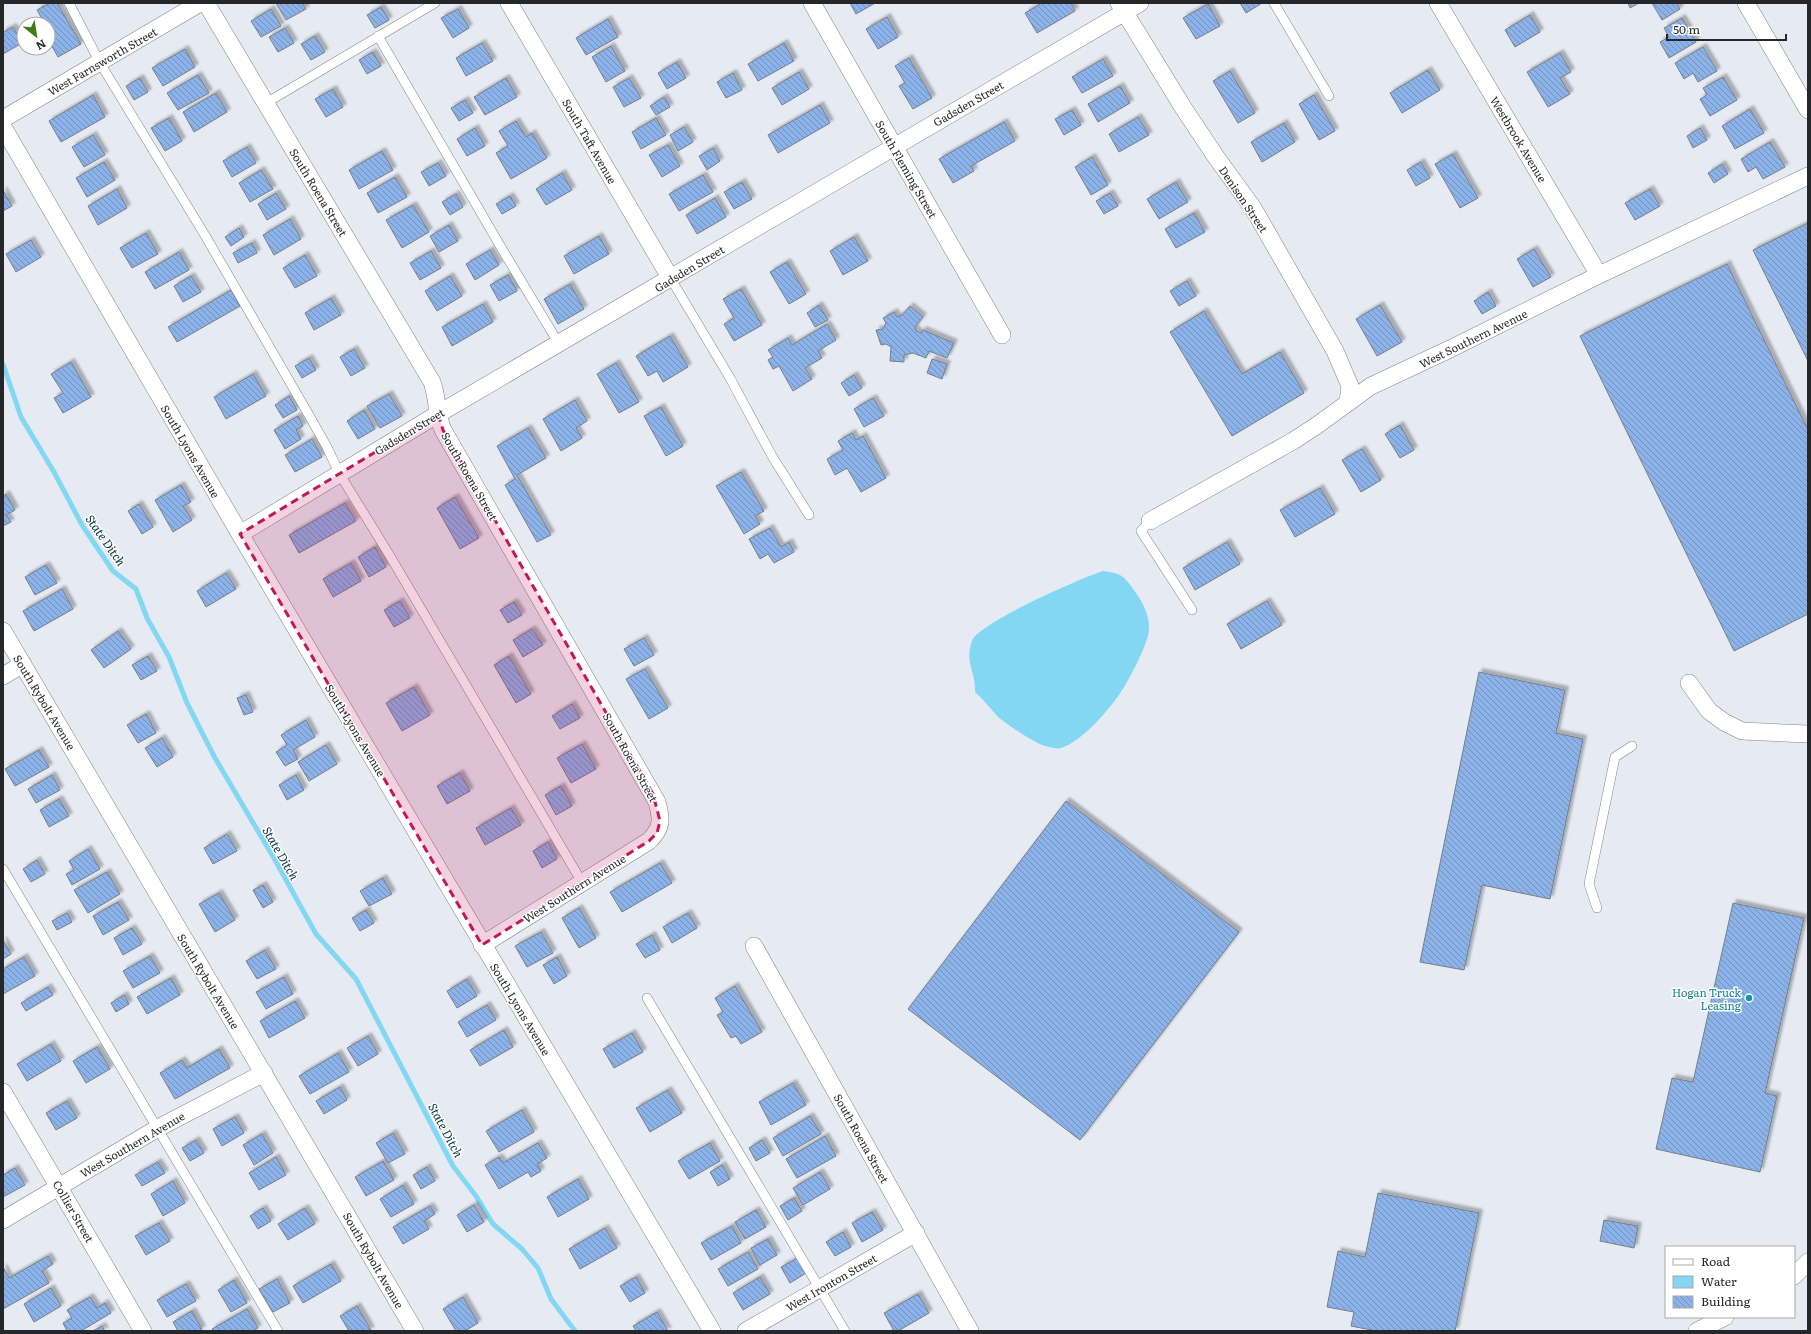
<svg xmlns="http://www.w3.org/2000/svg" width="1811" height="1334" viewBox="0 0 1811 1334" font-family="Literata,serif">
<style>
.water{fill:#84d7f2}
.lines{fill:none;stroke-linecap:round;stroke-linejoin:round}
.stream{stroke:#84d7f2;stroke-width:5}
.building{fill:url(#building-back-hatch);stroke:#787d84;filter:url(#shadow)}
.lane-casing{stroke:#7f848b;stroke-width:10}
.street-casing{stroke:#7f848b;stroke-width:18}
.lane{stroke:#fff;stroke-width:9}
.street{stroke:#fff;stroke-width:17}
.marked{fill:#c2185b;fill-opacity:0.2;stroke:#c2185b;stroke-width:3;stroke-dasharray:8 5;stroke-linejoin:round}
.culture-dot{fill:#0f9aa8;stroke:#fff;stroke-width:1.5}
.labels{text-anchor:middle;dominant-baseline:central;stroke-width:3;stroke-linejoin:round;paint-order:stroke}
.street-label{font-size:11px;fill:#25272a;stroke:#fff}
.culture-label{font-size:11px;fill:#0d838f;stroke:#fff;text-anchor:end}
.water-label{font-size:12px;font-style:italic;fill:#08313c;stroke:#fff}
</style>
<defs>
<pattern id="building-back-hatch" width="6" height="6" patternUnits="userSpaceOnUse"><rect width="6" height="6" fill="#8cb3e9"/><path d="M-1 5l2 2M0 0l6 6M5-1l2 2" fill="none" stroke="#7292bd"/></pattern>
<filter id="shadow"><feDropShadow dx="3.5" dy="-3.5" stdDeviation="1" flood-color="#0004"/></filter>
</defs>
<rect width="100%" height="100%" fill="#e6ebf3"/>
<path class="water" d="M1103,571c19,2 22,6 33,22 7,9 14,25 13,36 0,14 -22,55 -30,66 -12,17 -38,47 -58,53 -3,1 -9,0 -12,-1 -11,-1 -43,-23 -52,-31 -7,-8 -14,-17 -22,-24 1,-21 -11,-29 -3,-51 6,-18 109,-63 131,-70z"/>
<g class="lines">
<path class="stream" d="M3,364l18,53 33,55 28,53 31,46 23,18 11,29 22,39 18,46 28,55 60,102 41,74 40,45 97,187 23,30 17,28 29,25 16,19 13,31 24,32"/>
</g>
<path class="building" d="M50,3h7l24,41 -23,13 -10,-18 4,-3 -4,-6v-6h-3l-8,-14z
M276,3h26l4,6 -20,11z
M850,3h25l-19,11z
M1042,3h29l4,8 -38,22 -12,-20z
M1240,3h22l-16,10z
M1628,3h11l-9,5z
M1652,3h24l4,6 -18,11z
M1208,4l12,22 -24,13 -13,-21z
M381,7l8,13 -14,8 -8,-13z
M271,9l10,17 -20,11 -10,-16z
M458,9l11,19 -16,10 -12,-20z
M1530,15l10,17 -25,15 -10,-17z
M887,17l11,20 -20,12 -12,-20z
M1682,18l14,24 -27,16 -9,-16 9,-5 -5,-9z
M608,19l10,18 -32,18 -10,-17z
M13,27l9,16 -19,11v-22z
M285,28l9,15 -16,9 -9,-15z
M315,36l10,16 -14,8 -10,-16z
M482,43l11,18 -27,15 -10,-18z
M784,43l10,18 -36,20 -10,-17z
M611,46l14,25 -19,11 -14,-25z
M1703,47l14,24 -19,11 -5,-9 -9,6 -9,-16z
M185,49l10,18 -32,19 -11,-18z
M373,52l8,14 -14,8 -8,-14z
M1560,53l11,19 -11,6 10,16 -22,13 -21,-35z
M909,58l23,40 -19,11 -14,-23 6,-3 -10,-17z
M1103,59l10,17 -31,17 -10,-16z
M677,62l9,16 -19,11 -9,-16z
M1428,70l12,20 -38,23 -12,-20z
M1230,71l25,42 -17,10 -25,-42z
M799,72l10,17 -27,16 -10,-17z
M733,73l9,17 -16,8 -9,-16z
M198,75l11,18 -31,17 -11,-17z
M1723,77l14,23 -27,16 -10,-17 7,-4 -4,-7z
M140,78l8,14 -14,8 -8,-14z
M506,78l11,19 -32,18 -11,-18z
M629,78l12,20 -17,9 -11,-20z
M1120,86l10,17 -32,19 -10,-18z
M333,89l10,18 -17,10 -11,-18z
M216,93l11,19 -33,20 -11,-20z
M93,95l12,22 -44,25 -12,-21z
M1314,95l21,36 -16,9 -20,-36z
M664,97l6,10 -14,8 -6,-9z
M465,100l8,13 -14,8 -8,-13z
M820,105l10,18 -52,30 -10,-18z
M1750,109l14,24 -29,16 -13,-23z
M1072,110l9,15 -17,10 -9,-16z
M1138,117l11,18 -30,17 -10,-18z
M169,118l13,23 -17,10 -14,-23z
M656,118l10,17 -25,14 -9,-17z
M516,121l10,16 6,-4 15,25 -36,21 -15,-26 12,-7 -9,-15z
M1004,122l11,19 -44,25 3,5 -21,12 -14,-24z
M1284,123l11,19 -33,20 -11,-20z
M684,127l9,15 -15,9 -8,-16z
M475,128l10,18 -18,10 -10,-17z
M1700,128l7,12 -14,8 -6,-12z
M93,135l12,20 -21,12 -12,-20z
M1770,142l15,25 -22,12 -7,-12 -8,5 -7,-13z
M668,145l12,21 -18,11 -13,-22z
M247,147l9,16 -24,14 -9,-16z
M713,148l7,13 -13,9 -8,-14z
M382,151l11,19 -34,19 -10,-19z
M1453,154l25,44 -18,10 -25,-44z
M1092,157l16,28 -17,10 -16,-28z
M104,162l11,18 -28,17 -11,-19z
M1421,162l9,16 -14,8 -9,-16z
M438,163l8,13 -17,10 -8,-14z
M1722,164l6,10 -14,9 -6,-10z
M261,170l12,19 -23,13 -11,-19z
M562,173l10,17 -26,15 -10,-16z
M703,175l10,17 -34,19 -10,-17z
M395,177l12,20 -29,16 -11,-20z
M742,182l10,17 -18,10 -10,-17z
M1176,182l12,20 -29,17 -12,-20z
M117,189l10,19 -29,17 -10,-19z
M1650,189l10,17 -25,14 -10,-17z
M3,190l9,16 -9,5z
M276,193l10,16 -19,11 -9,-16z
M1110,193l8,13 -14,8 -8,-13z
M456,194l7,13 -13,8 -8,-13z
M510,196l6,10 -14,8 -6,-10z
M715,198l11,19 -29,17 -11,-19z
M413,205l16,27 -27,16 -16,-28z
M1194,213l11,19 -29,16 -11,-19z
M290,219l11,20 -27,16 -11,-20z
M1808,223v138l-55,-111z
M449,225l9,16 -19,11 -9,-16z
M239,228l5,9 -13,9 -6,-9z
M146,233l12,21 -26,14 -12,-20z
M599,236l10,18 -35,20 -10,-18z
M854,237l14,24 -25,14 -13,-24z
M31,240l10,17 -25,15 -10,-18z
M252,243l5,10 -19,10 -5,-10z
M1534,249l17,28 -18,10 -16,-28z
M490,250l9,15 -24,15 -9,-16z
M431,251l10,17 -21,12 -10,-17z
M179,252l10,18 -34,19 -10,-17z
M305,255l12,21 -22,12 -12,-20z
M787,262l19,32 -17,10 -19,-32z
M1727,264l81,166v184l-74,37 -154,-315z
M508,275l9,16 -18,10 -9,-16z
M191,276l10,16 -18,10 -9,-16z
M450,276l12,20 -25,15 -12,-20z
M1187,281l9,15 -17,10 -9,-15z
M570,284l14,25 -26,15 -14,-25z
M741,289l21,36 -28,16 -10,-17 10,-6 -11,-19z
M231,290l9,16 -63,36 -9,-15z
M1488,292l8,14 -14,8 -8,-13z
M331,298l10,17 -27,15 -9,-17z
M483,304l10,18 -41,24 -10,-19z
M819,305l9,15 -13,7 -8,-14z
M1380,305l22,37 -25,14 -21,-37z
M910,306l13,11 -8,10 1,4 5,2 2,-3 31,13 -7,15 -18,-7 -3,7 -13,-5 -9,2v7l-14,-1 1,-14 -5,-3 -5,1 -5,-15 7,-1 3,-6 -3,-5 11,-6 3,5 5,-2z
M1204,311l38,63 38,-22 24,41 -72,43 -62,-104z
M827,324l9,16 -18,11 4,7 -17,10 7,11 -19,12 -14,-25 -6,3 -5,-9 5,-3 -5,-7 20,-12 4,7z
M670,336l18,31 -25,15 -6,-11 -9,5 -12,-20z
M354,349l11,19 -14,8 -11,-19z
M309,358l7,12 -14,8 -7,-12z
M932,359l15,5 -5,15 -15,-6z
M71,362l20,35 -28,16 -9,-15 9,-5 -12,-19z
M616,363l23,39 -20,11 -22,-39z
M253,374l13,22 -40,23 -12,-22z
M854,375l8,13 -13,8 -8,-13z
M389,394l13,22 -22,12 -13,-22z
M289,396l8,14 -14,8 -8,-13z
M873,398l11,18 -20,11 -10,-18z
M575,400l12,21 -11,7 6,10 -21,13 -18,-32z
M661,407l22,39 -17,10 -22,-40z
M364,410l11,19 -17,10 -11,-18z
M298,416l5,10 -7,4 5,9 -16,10 -11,-19z
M1400,425l14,25 -14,8 -15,-24z
M528,428l18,30 -29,17 34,60 -14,7 -32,-57 10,-6 -18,-33z
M852,433l4,7 7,-4 23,42 -25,14 -14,-24 -12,7 -8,-16 16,-9 -5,-9z
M312,439l10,18 -27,15 -10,-17z
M1362,449l19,31 -20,12 -19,-32z
M741,472l23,39 -9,5 5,8 -16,10 -28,-48z
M181,485l10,17 -8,4 9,14 -19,12 -18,-32z
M1320,488l15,26 -40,23 -15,-27z
M6,494l9,16 -9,5 5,7 -8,4v-30z
M455,497l24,41 -19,11 -23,-41z
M345,503l11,18 -57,32 -10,-18z
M139,504l14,23 -11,7 -14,-23z
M770,528l11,19 8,-5 5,10 -20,11 -6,-9 -8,5 -11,-20z
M1227,542l13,22 -45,26 -12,-22z
M375,547l11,20 -17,10 -11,-20z
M351,563l10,18 -28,16 -10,-18z
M46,565l11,18 -22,12 -10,-18z
M226,573l10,16 -30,18 -9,-16z
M62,589l11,20 -39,22 -11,-20z
M400,601l10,17 -16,9 -10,-17z
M1267,601l15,24 -41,24 -14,-25z
M514,602l8,13 -14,8 -8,-13z
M532,629l11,16 -20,12 -10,-17z
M118,631l13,18 -27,19 -13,-18z
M644,638l10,17 -20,11 -10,-17z
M148,656l9,15 -16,9 -9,-15z
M509,656l22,38 -15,9 -22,-38z
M645,669l23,39 -19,11 -23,-40z
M1479,672l86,18 -9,43 27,6 -33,160 -68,-14 -18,85 -44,-8z
M414,687l16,28 -28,16 -16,-28z
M246,695l7,17 -9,3 -7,-17z
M572,704l8,14 -20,11 -8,-13z
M146,714l10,19 -18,10 -11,-18z
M306,720l9,17 -22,13 5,9 -13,7 -9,-14 11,-7 -6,-10z
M162,738l11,19 -16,10 -12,-19z
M582,744l14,25 -25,14 -14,-25z
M326,745l11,19 -28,17 -11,-19z
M39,750l10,17 -34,19 -10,-17z
M460,773l10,18 -23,13 -10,-18z
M52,775l8,15 -24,13 -8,-14z
M296,775l8,15 -17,10 -8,-15z
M561,786l11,20 -16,9 -11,-20z
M59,799l10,17 -20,11 -9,-17z
M1066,801l173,131 -159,208 -172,-131z
M511,808l10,17 -36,20 -9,-17z
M227,834l10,17 -24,13 -9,-16z
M548,842l9,17 -15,9 -9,-17z
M88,849l12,20 -28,16 -6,-11 8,-4 -5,-9z
M37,860l8,14 -14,8 -8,-13z
M660,863l12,20 -50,29 -12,-20z
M107,872l13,22 -32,19 -14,-23z
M383,878l9,16 -23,12 -9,-15z
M263,885l10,17 -10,6 -10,-18z
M219,893l16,27 -20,12 -16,-28z
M118,902l11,18 -26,15 -10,-19z
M1733,903l71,15 -39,175 12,3 -17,76 -104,-23 16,-71 21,4z
M579,908l17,30 -17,10 -17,-30z
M366,910l8,13 -14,8 -8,-13z
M67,913l5,9 -15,8 -5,-9z
M688,913l9,15 -25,15 -9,-16z
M132,928l10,16 -19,11 -9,-17z
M541,932l12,21 -26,14 -12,-21z
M652,935l8,15 -15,8 -9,-14z
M3,940l8,14 -8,5z
M265,950l11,19 -19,10 -11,-18z
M150,956l10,17 -27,15 -10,-17z
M24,957l11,19 -32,18v-25z
M557,957l10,19 -13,8 -11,-19z
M284,977l9,17 -27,15 -10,-17z
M171,978l9,17 -33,19 -10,-17z
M467,979l10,17 -20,12 -10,-17z
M735,986l27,46 -21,12 -5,-8 -5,2 -14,-23 6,-3 -8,-14z
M48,987l5,8 -27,16 -5,-8z
M124,995l5,9 -13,8 -5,-9z
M295,1001l10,17 -36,20 -9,-17z
M487,1005l9,15 -29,17 -9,-15z
M504,1030l9,17 -33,19 -10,-16z
M632,1033l11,19 -29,16 -11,-19z
M368,1036l10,18 -20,12 -11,-18z
M51,1044l10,17 -34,20 -10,-17z
M97,1047l13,22 -24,14 -13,-22z
M219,1049l11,19 -55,31 -15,-26 22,-13 5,8z
M338,1053l11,19 -39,22 -11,-18z
M793,1083l13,22 -35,20 -12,-23z
M340,1087l7,13 -23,14 -8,-13z
M668,1090l14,23 -32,19 -14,-24z
M67,1101l10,17 -21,12 -10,-17z
M522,1110l12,22 -35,20 -13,-21z
M810,1116l11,18 -38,22 -10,-18z
M235,1117l9,16 -22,13 -9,-17z
M393,1133l12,21 -17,9 -12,-20z
M262,1134l11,19 -19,12 -11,-20z
M825,1136l11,20 -39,22 -11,-19z
M196,1140l8,13 -14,8 -8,-13z
M762,1140l8,13 -14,8 -7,-13z
M538,1143l9,15 -10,6 4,7 -10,6 -3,-5 -29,17 -14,-24 14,-8 4,6z
M710,1143l10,18 -31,18 -11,-18z
M276,1157l10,18 -27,15 -10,-17z
M383,1161l11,19 -28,16 -11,-19z
M158,1162l7,11 -23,13 -7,-11z
M722,1165l8,14 -12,7 -8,-14z
M427,1167l8,14 -14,8 -8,-14z
M15,1168l10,17 -22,12v-22z
M820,1172l10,17 -27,16 -10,-17z
M578,1179l11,20 -31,18 -11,-20z
M173,1181l12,22 -22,13 -12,-22z
M403,1185l11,19 -23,13 -11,-18z
M1378,1193l101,20 -24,118h-79l-25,-5 3,-14 -27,-5 11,-56 27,6z
M794,1198l8,13 -14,9 -8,-14z
M474,1205l10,17 -17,10 -10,-17z
M430,1206l5,8 -11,7 5,8 -26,15 -10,-17z
M263,1208l8,13 -13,8 -8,-13z
M305,1208l10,16 -27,16 -10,-16z
M756,1210l10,17 -21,12 -10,-17z
M872,1212l11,18 -21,12 -10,-19z
M1604,1220l34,6 -4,22 -34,-7z
M159,1223l11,18 -24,14 -11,-19z
M732,1226l9,17 -30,17 -10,-17z
M605,1228l12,20 -37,21 -11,-20z
M843,1232l8,15 -16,9 -9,-14z
M768,1239l9,16 -17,10 -9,-17z
M748,1252l10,17 -30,17 -10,-17z
M48,1256l5,8 -11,7 7,12 -46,26v-42l6,11z
M798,1258l8,15 -16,10 -9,-16z
M331,1264l10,17 -38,22 -10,-17z
M636,1277l9,16 -15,9 -10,-16z
M760,1277l10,17 -27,16 -10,-17z
M277,1279l13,24 -17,9 -14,-23z
M234,1280l13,23 -16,9 -13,-22z
M186,1284l10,17 -29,16 -10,-17z
M51,1288l10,18 -27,16 -10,-18z
M918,1294l11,19 -31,18h-4l-10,-18z
M90,1297l7,11 8,-5 6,10 -30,18h-14l-4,-8 9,-5 -5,-8z
M463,1297l15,26 -13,8h-9l-13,-22z
M357,1306l14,24 -2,1h-20l-9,-15z
M247,1309l11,19 -5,3h-40l-1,-2z
M192,1311l10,18 -3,2h-21l-5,-9z
M657,1312l11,19h-32l-3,-5z
M102,1326l3,5h-12z"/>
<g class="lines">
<defs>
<path id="lane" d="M69,3l31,60 106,174 100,173 21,37 12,26 51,83 193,328
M1274,3l55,93
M378,36l124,213 57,95
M266,103l169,-100
M671,279l59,99 42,78 37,59
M1150,521l-9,10 51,79
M3,869l275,462
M1597,908l-8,-24 26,-127 17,-11
M647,998l198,333"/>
<path id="street" d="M206,3l226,379c6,16 4,33 11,48l214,372c5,18 5,26 -8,39l-167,104
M509,3l162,276
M812,3l190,332
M1119,3l65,106 32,48 37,51 82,143 15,35 -2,16
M1438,3l161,272
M1746,3l62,107
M3,119l197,-116
M3,127l237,407 472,797
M1150,521l143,-80 23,-15 55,-40 79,-37 149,-74 209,-99
M240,534l198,-120 702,-411
M3,631l412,700
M3,676l20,-12
M1689,683l20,28 15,11 18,9 66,3
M754,946l216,385
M3,1092l140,239
M3,1220l155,-92 106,-55
M1794,1276l14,-14
M746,1331l170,-98
M1697,1331l28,-14"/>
</defs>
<use href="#lane" class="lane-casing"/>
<use href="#street" class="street-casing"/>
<use href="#lane" class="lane"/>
<use href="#street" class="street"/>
</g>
<path class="marked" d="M438,414l5,16 210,364 7,27 -3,12 -8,8 -167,104 -242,-411z"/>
<circle class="culture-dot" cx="1749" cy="998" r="4"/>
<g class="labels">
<g class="street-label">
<text transform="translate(102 61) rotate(-30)">West Farnsworth Street</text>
<text transform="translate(968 103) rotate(-30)">Gadsden Street</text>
<text transform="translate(1519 139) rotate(59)">Westbrook Avenue</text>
<text transform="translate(590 141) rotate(60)">South Taft Avenue</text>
<text transform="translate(907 169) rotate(60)">South Fleming Street</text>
<text transform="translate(319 192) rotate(59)">South Roena Street</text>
<text transform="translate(1244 199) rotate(56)">Denison Street</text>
<text transform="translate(689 268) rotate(-31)">Gadsden Street</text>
<text transform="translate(1473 338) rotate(-26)">West Southern Avenue</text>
<text transform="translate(409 431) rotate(-31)">Gadsden Street</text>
<text transform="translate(191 451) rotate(60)">South Lyons Avenue</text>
<text transform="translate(470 476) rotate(60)">South Roena Street</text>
<text transform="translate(45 702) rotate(59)">South Rybolt Avenue</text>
<text transform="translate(356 730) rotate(59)">South Lyons Avenue</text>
<text transform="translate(631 757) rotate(61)">South Roena Street</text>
<text transform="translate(574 888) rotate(-32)">West Southern Avenue</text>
<text transform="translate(209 981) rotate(59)">South Rybolt Avenue</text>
<text transform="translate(521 1009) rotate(59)">South Lyons Avenue</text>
<text transform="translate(862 1138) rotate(61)">South Roena Street</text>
<text transform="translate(132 1144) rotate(-30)">West Southern Avenue</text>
<text transform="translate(74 1211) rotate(60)">Collier Street</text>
<text transform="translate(374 1260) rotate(60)">South Rybolt Avenue</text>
<text transform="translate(831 1282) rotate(-30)">West Ironton Street</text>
</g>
<g class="culture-label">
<text x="1741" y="992">Hogan Truck<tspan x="1741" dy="13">Leasing</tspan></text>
</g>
<g class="water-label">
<text transform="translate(106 540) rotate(55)">State Ditch</text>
<text transform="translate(281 853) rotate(60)">State Ditch</text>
<text transform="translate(446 1130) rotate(62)">State Ditch</text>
</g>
</g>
<rect width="1811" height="1334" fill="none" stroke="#25272a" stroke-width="8"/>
<rect x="1665" y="1246" width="130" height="72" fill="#ffffff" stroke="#a8a9aa"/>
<rect x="1673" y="1259" width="20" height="6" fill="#ffffff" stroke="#a8a9aa"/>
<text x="1701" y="1266" font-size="12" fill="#25272a">Road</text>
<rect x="1673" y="1276" width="20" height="12" fill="#84d7f2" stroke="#a8a9aa"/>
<text x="1701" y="1286" font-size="12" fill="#25272a">Water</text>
<rect x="1673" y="1296" width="20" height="12" fill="url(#building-back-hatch)" stroke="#a8a9aa"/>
<text x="1701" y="1306" font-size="12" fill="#25272a">Building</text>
<g transform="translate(36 36) rotate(150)"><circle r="19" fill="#ffffff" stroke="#a8a9aa"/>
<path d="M0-3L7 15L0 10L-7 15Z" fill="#3b7b19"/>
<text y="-6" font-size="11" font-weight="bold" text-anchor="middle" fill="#25272a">N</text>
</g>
<path d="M1667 34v6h119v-6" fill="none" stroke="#25272a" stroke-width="2"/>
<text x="1673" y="34" font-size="12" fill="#25272a" stroke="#ffffff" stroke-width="3" paint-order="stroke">50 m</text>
</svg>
